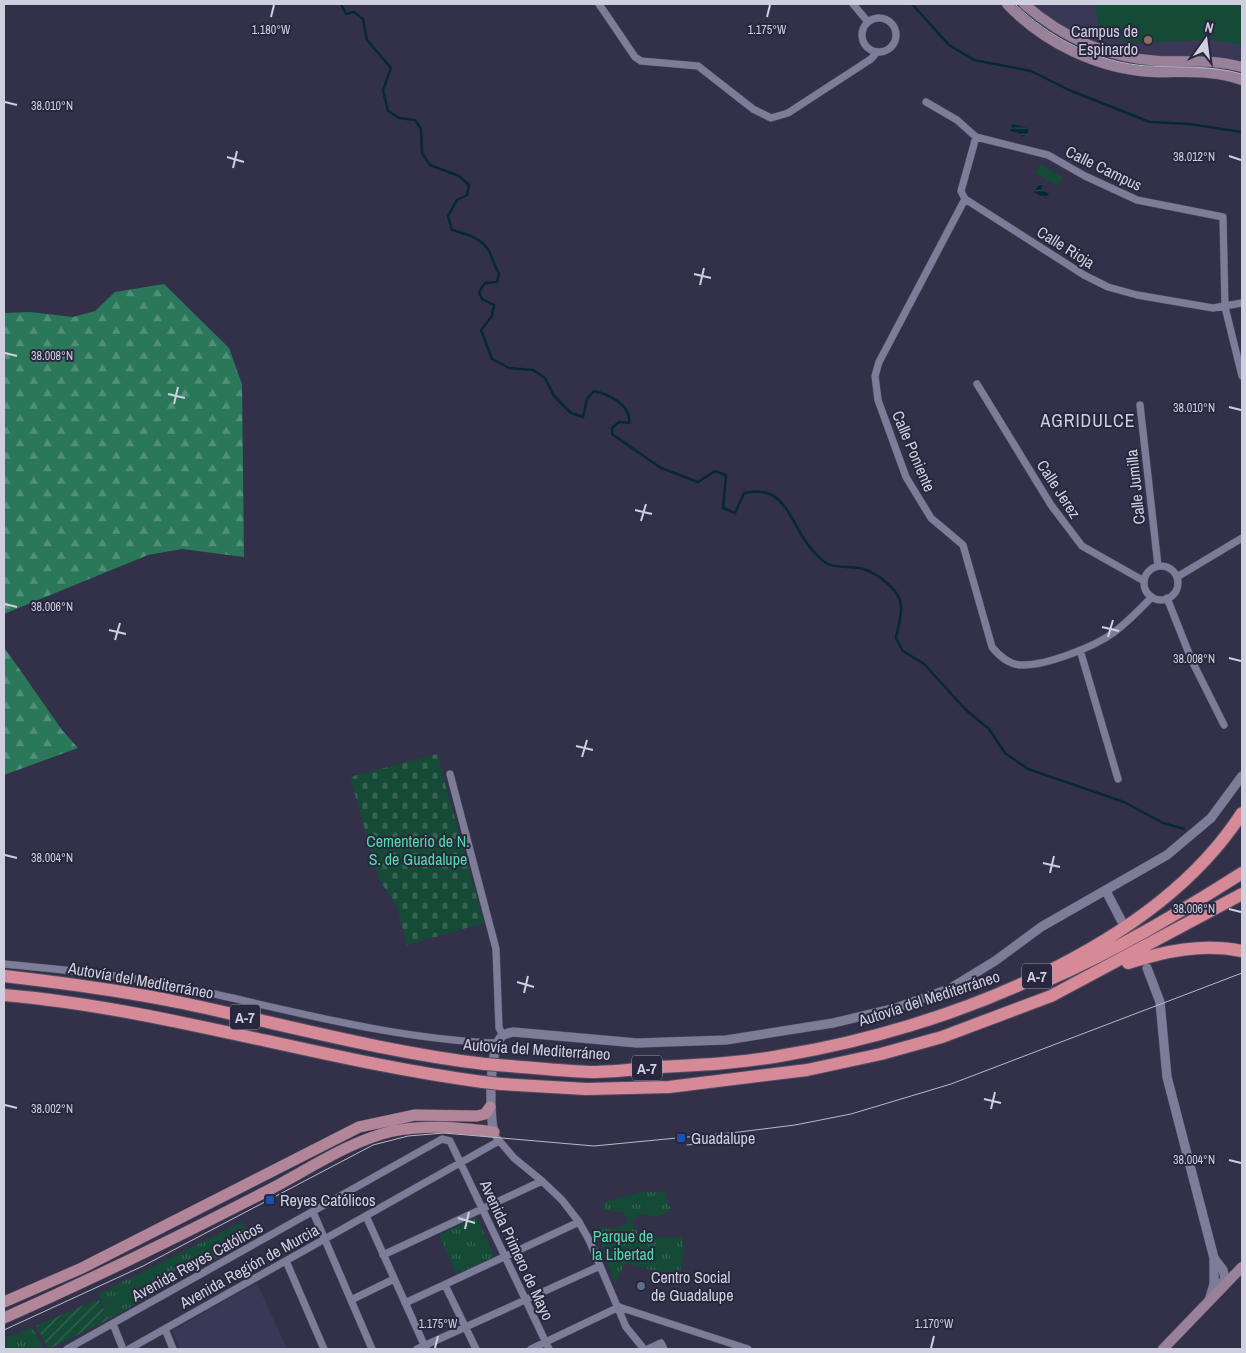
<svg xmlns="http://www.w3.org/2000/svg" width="1246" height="1353" viewBox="0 0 1246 1353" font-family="'Archivo Narrow',sans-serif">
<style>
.built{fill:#3a3856}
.grass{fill:url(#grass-tufts)}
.forest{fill:url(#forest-firs)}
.cemetery{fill:url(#cemetery-stones)}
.garden{fill:url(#garden-furrows)}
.pitch{fill:#154a36}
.water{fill:url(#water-rules)}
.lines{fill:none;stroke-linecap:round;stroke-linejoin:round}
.stream{stroke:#052934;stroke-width:2.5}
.minor-casing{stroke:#504f63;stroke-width:8}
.tertiary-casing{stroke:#504f63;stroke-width:10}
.secondary-casing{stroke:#504f63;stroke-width:11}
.primary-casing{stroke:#504f63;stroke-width:12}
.motorway-casing{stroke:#504f63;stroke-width:14}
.minor{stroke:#7e7d99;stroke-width:7}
.tertiary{stroke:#7e7d99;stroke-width:9}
.secondary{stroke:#988199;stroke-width:10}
.primary{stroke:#b38598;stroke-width:11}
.motorway{stroke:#d68a98;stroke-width:12}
.tram{stroke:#b9b9ca;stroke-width:1}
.motorway-bridge-casing{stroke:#504f63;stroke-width:14;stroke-linecap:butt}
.motorway-bridge{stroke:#d68a98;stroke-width:12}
.ticks{fill:none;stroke:#cfcfdf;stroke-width:2}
.education-dot{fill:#8d6e63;stroke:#28273e;stroke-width:2}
.transit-dot{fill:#1a4fb4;stroke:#28273e;stroke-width:2}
.service-dot{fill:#5c6f8a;stroke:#28273e;stroke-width:2}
.labels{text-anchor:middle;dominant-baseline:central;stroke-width:4;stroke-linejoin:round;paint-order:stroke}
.shield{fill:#28273e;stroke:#9d9daf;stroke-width:1}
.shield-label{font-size:15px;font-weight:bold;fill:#cfcfdf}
.poi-label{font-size:16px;fill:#cfcfdf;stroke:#28273e;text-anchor:start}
.street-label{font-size:16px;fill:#cfcfdf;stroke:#28273e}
.park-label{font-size:16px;fill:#52dba7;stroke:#28273e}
.neighbourhood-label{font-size:18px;letter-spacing:1px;fill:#cfcfdf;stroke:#28273e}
.ticks-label{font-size:12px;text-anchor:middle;fill:#cfcfdf;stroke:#28273e;stroke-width:4;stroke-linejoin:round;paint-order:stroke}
</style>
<defs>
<pattern id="grass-tufts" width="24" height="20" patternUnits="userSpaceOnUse" patternTransform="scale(1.25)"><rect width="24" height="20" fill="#154a36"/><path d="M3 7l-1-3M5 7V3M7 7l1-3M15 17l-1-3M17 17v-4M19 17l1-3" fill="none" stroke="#366353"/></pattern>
<pattern id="forest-firs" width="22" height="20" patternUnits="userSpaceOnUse" patternTransform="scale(1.25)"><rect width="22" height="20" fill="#2a775a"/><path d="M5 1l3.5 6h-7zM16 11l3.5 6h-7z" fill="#528f79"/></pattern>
<pattern id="cemetery-stones" width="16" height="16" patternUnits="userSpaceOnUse" patternTransform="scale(1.25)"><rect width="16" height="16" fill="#154a36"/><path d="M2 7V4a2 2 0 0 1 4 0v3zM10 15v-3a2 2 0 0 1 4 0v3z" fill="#366353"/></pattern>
<pattern id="garden-furrows" width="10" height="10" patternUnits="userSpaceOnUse" patternTransform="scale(1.25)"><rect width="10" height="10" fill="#154a36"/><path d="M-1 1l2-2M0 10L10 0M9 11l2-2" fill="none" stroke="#366353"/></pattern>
<pattern id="water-rules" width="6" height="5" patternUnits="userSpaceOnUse" patternTransform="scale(1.25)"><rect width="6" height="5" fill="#052934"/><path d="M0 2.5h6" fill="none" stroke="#284751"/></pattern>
</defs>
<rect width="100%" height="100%" fill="#323149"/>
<path class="built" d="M1007,4h235v76l-93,-8 -80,-22z
M257,1283l30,66h-107l-8,-18z"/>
<path class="grass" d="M640,1192h25l6,19 -15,6 -16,-3 -9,8 10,15h41l2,14 -5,26 -54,-14 -10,21 -16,-46v-10l15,1 13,-5v-7l-4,-5 -19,-2 1,-8z
M477,1217l17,40 -38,17 -17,-39z
M242,1222l5,9 -13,9 3,6 -56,32 -6,-8 -29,16 6,9 -43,24 -11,-25z
M175,1273l4,7 -25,13 -4,-7z
M33,1327l11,22h-40v-11z"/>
<path class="forest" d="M164,284l65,64 13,36 2,173 -62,-8 -34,6 -144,59v-301l26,-1 43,5 22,-6 20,-19z
M4,647l58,83 16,18 -74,27z"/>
<path class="cemetery" d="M437,754l47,169 -77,22 -10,-38 -18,-28 -29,-102z"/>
<path class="garden" d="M98,1299l11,20 -60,30 -13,-23z"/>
<path class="pitch" d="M1095,4h147v41l-28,-5 -82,3 -32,-9z
M1040,164l23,13 -5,9 -23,-13z"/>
<path class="water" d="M1012,124l17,4 -2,7 -5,2 -4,-4 -8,-2z
M1040,183l3,2 -2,4 8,5 -3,5 -12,-7z"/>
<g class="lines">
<path class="stream" d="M341,4l5,10 8,-2 9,7 4,21 24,28 -8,22 5,21 11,7 16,2 6,9 1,24 8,12 29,11 10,9 -2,10 -10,5 -9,16 4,14c14,4 30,8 37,21 4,8 5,15 10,22l-2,9 -12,1 -6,9 3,7 12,6 -2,11 -11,14 11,29 17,9 24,2 12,8 9,18 17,17 12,4 4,-18 7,-8c14,3 38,14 35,32l-10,-1 -7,6v6l49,34 37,14 17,-11 11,4 -3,33 12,5 9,-20c45,-11 47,37 70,59 4,4 9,10 14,12 8,4 22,2 31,4 14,2 32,16 39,28 7,12 0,30 -2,42l7,13 21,13 42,46 23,19 16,24 23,16 96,33 39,21 21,6
M912,4l37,41 25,15 57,11 38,19 81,32 39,2 53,8"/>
<defs>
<path id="minor" d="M599,4l36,53 6,4 57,5 55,43 18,9 17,-5 83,-54 6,-7
M853,4l15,18
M862 35a17 17 0 1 1 34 0a17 17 0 1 1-34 0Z
M926,102l31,18 19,17 72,18 37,21 52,24 86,17 2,90 17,69
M976,137l-15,54 4,8 119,76 24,12 29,8 76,13 29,-5
M965,199l-86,163 -4,14 3,24 28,77 25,41 32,27 29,102c7,9 19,19 31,18 24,0 71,-18 90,-32 14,-10 27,-24 39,-36
M977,384l74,121 31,41 62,35
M1140,405l18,161
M1144 583a17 17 0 1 1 34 0a17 17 0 1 1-34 0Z
M1177,577l65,-39
M1167,598l25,63 32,64
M1080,650l38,129
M450,774l46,175 3,79 4,7
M4,964c61,6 128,12 188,25 101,22 201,50 305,54
M497,1138l17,20 28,23 20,19 17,22 10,18 37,87 18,22
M313,1212l59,137
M366,1216l60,133
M383,1255l159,-74
M286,1261l38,88
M445,1285l31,64
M351,1300l43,-21
M405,1303l174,-81
M619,1307l129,42
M113,1324l10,25
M165,1329l8,20
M67,1349l375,-210 8,2 99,208
M129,1349l370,-208
M417,1349l183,-83
M531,1349l88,-42
M648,1349l13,-6 3,6"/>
<path id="tertiary" d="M1106,891l15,29
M1147,968l13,34 7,75 47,181v26l-5,17
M494,1132c-5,-16 -5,-84 8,-96 2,-2 7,-3 11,-4l124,11 89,-3 107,-17 63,-15 53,-19 46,-28 46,-34 126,-72 44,-37 31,-42
M1214,1258l9,12 3,13h-6"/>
<path id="secondary" d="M1007,4c37,39 91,65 145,68 30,1 61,-3 90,8
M1024,4c38,33 84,54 135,57 28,1 55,-2 83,6
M1163,1349l79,-82"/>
<path id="primary" d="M4,1302l78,-34 277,-141 56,-12 62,1 8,-2 5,-7
M4,1318c88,-39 174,-81 259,-125 42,-21 83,-51 130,-62 34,-7 67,-3 101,1"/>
<path id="motorway" d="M1128,963c37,-12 75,-20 114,-12
M4,976c61,7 123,15 183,28 99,21 197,48 298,60
M1046,981c69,-30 133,-68 196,-108
M4,995c162,14 318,66 479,87
M510,1066c27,2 54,5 81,6 22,0 46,-3 68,-5 42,-2 84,-4 126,-12 156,-26 368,-104 457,-242
M501,1084l85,5 83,-2 138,-17 74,-16 61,-17 109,-41 191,-102"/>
</defs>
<use href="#minor" class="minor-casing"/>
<use href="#tertiary" class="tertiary-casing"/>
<use href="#secondary" class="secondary-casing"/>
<use href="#primary" class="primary-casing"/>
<use href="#motorway" class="motorway-casing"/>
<use href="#minor" class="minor"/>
<use href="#tertiary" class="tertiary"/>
<use href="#secondary" class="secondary"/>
<use href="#primary" class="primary"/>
<use href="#motorway" class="motorway"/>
<path class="tram" d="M1015,4c34,34 84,59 132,62 33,2 64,-1 95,8
M687,1145l22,-2 13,-5
M4,1330l139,-64 230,-121 35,-9 36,-3 150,13 145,-14 56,-7 56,-11 100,-30 291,-111"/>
<defs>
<path id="motorway-bridge" d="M485,1064l25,2
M483,1082l18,2"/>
</defs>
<use href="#motorway-bridge" class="motorway-bridge-casing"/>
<use href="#motorway-bridge" class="motorway-bridge"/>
</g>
<path class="ticks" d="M271,17l3,-12M767,17l3,-12M5,102l12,3M1229,156l12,4M227,157l17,5M233,168l4,-17M694,274l17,4M700,285l4,-17M5,353l12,3M168,394l17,4M174,404l4,-17M1229,407l12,3M635,510l17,4M641,521l5,-17M5,604l12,3M1102,627l17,4M109,630l17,4M1108,637l5,-17M115,640l5,-17M1229,658l12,3M576,746l17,4M582,757l5,-17M5,855l12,3M1043,863l17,4M1050,873l4,-17M1229,909l12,3M517,982l17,5M524,993l4,-17M984,1099l17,4M5,1105l12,3M991,1109l4,-17M1229,1160l12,3M458,1218l17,5M465,1229l4,-17M435,1348l3,-12M931,1348l3,-12"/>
<circle class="education-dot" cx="1148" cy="40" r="5"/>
<g class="transit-dot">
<rect x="676" y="1133" width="10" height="10" rx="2.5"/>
<rect x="265" y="1195" width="10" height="10" rx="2.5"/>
</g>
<circle class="service-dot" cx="641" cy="1286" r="5"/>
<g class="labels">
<g class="shield">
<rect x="1022" y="963.5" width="30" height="25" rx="4"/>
<rect x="230" y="1004.5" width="30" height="25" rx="4"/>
<rect x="632" y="1055.5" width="30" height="25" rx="4"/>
</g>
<g class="shield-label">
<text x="1037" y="976">A-7</text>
<text x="245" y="1017">A-7</text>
<text x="647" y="1068">A-7</text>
</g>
<g class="poi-label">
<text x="1138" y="31" text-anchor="end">Campus de<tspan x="1138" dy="18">Espinardo</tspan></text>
<text x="691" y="1138">Guadalupe</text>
<text x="280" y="1200">Reyes Católicos</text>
<text x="651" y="1277">Centro Social<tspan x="651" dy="18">de Guadalupe</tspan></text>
</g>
<g class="street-label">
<text transform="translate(1104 168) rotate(26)">Calle Campus</text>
<text transform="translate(1066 247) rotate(32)">Calle Rioja</text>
<text transform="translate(914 451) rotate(67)">Calle Poniente</text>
<text transform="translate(1135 487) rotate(-96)">Calle Jumilla</text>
<text transform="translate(1059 489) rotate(57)">Calle Jerez</text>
<text transform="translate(141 980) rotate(10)">Autovía del Mediterráneo</text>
<text transform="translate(929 998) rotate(-18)">Autovía del Mediterráneo</text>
<text transform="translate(537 1049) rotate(4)">Autovía del Mediterráneo</text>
<text transform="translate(517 1250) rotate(65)">Avenida Primero de Mayo</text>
<text transform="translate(197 1261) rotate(-29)">Avenida Reyes Católicos</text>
<text transform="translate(249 1266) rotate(-29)">Avenida Región de Murcia</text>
</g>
<g class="park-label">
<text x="418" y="841">Cementerio de N.<tspan x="418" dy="18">S. de Guadalupe</tspan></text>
<text x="623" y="1236">Parque de<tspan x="623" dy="18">la Libertad</tspan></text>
</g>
<g class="neighbourhood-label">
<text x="1088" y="420">AGRIDULCE</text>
</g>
</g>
<g class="ticks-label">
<text x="271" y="34">1.180°W</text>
<text x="767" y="34">1.175°W</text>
<text x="52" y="110">38.010°N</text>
<text x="1194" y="161">38.012°N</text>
<text x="52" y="360">38.008°N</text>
<text x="1194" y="412">38.010°N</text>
<text x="52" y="611">38.006°N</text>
<text x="1194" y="663">38.008°N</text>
<text x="52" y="862">38.004°N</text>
<text x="1194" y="913">38.006°N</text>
<text x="52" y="1113">38.002°N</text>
<text x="1194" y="1164">38.004°N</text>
<text x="438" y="1328">1.175°W</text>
<text x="934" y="1328">1.170°W</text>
</g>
<rect width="1246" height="1353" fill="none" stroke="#cfcfdf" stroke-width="10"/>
<g transform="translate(1206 40) rotate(14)" stroke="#28273e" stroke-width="4" paint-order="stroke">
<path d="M0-4L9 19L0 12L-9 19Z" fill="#cfcfdf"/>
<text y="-8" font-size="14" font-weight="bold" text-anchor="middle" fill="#cfcfdf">N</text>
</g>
</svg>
